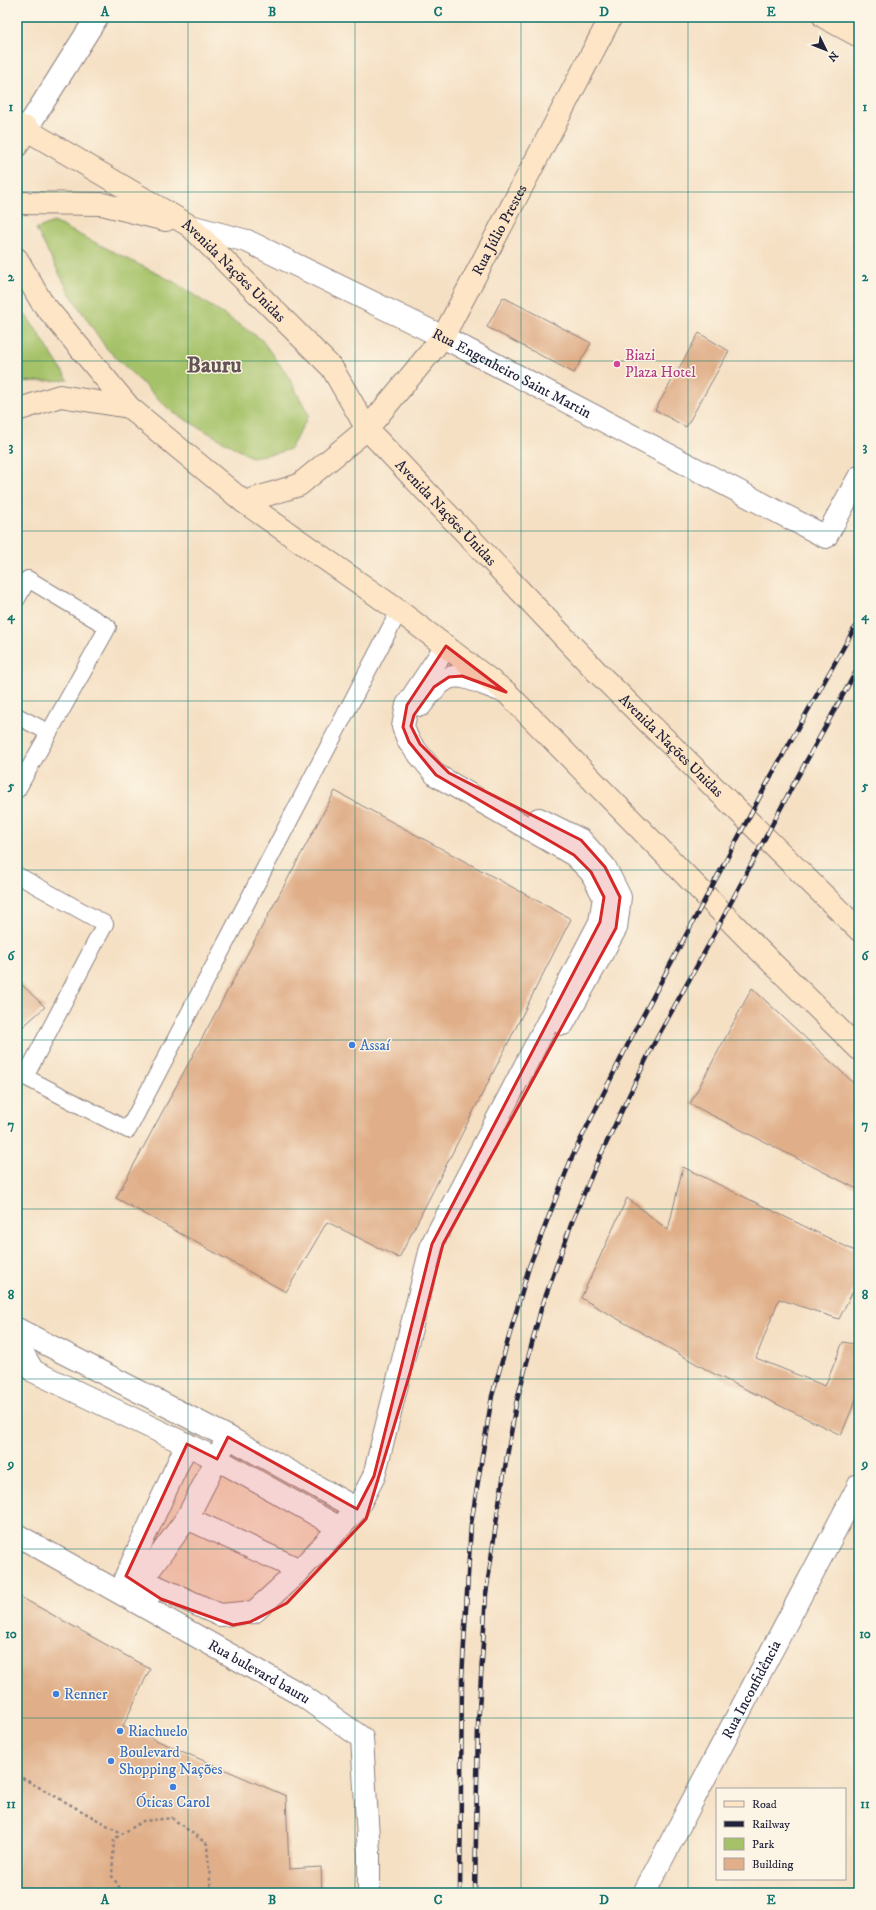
<svg xmlns="http://www.w3.org/2000/svg" width="876" height="1910" viewBox="0 0 876 1910" font-family="'IM FELL DW Pica',serif">
<style>
.green{fill:#a6c269;stroke:#647252}
.building{fill:#e0af89}
.lines{fill:none;stroke-linecap:round;stroke-linejoin:round}
.lane-casing{stroke:#8c8180;stroke-width:18}
.street-casing{stroke:#8c8180;stroke-width:24}
.secondary-casing{stroke:#8c8180;stroke-width:24}
.path{stroke:#8c8180;stroke-width:2.5;stroke-dasharray:3 3;stroke-linecap:butt}
.lane{stroke:#fff;stroke-width:16}
.street{stroke:#fff;stroke-width:22}
.secondary{stroke:#fde5c5;stroke-width:22}
.rail-casing{stroke:#22223b;stroke-width:4.5}
.rail{stroke:#fcf5e5;stroke-width:3;stroke-dasharray:9;stroke-linecap:butt}
.marked{fill:#d62828;fill-opacity:0.2;stroke:#d62828;stroke-width:3;stroke-linejoin:round}
.grid{fill:none;stroke:#0f766e;stroke-width:1;stroke-opacity:0.55}
.hotel-dot{fill:#d1479c;stroke:#fcf5e5;stroke-width:1.5}
.shop-dot{fill:#3f7fe0;stroke:#fcf5e5;stroke-width:1.5}
.labels{text-anchor:middle;dominant-baseline:central;stroke-width:3;stroke-linejoin:round;paint-order:stroke}
.street-label{font-size:15px;fill:#22223b;stroke:#fcf5e5}
.hotel-label{font-size:15px;fill:#b23c85;stroke:#fcf5e5;text-anchor:start}
.shop-label{font-size:15px;fill:#366cbe;stroke:#fcf5e5;text-anchor:start}
.town-label{font-size:23px;font-weight:bold;fill:#645356;stroke:#fcf5e5}
.neatline{fill:none;stroke:#0f766e;stroke-width:1.5}
.grid-label{font-size:13px;text-anchor:middle;font-weight:bold;fill:#0f766e}
</style>
<rect width="100%" height="100%" fill="#fcf5e5"/>
<filter id="ink" filterUnits="userSpaceOnUse"><feTurbulence type="fractalNoise" baseFrequency=".025" numOctaves="2"/><feDisplacementMap in="SourceGraphic" scale="8" xChannelSelector="R" yChannelSelector="G"/><feConvolveMatrix kernelMatrix="1 2 1 2 8 2 1 2 1" color-interpolation-filters="sRGB"/></filter>
<filter id="wash" filterUnits="userSpaceOnUse"><feTurbulence type="fractalNoise" baseFrequency=".012" numOctaves="4" result="noise"/><feDisplacementMap in="SourceGraphic" scale="16" xChannelSelector="R" yChannelSelector="G"/><feGaussianBlur stdDeviation="0.9" result="paint"/><feColorMatrix in="noise" values="0 0 0 0 0 0 0 0 0 0 0 0 0 0 0 0 0 1.4 0 .05"/><feComposite in="paint" operator="in"/></filter>
<g filter="url(#wash)">
<rect width="100%" height="100%" fill="#f5e0c4"/>
<path class="green" d="M54,222l120,60 87,57 27,37 21,39 -19,34 -12,4 -27,4 -79,-45 -66,-64 -36,-54 -34,-65z
M17,303l20,28 31,49 -51,2z"/>
<g id="blocks">
<path class="building" d="M503,297l88,46 -17,30 -87,-46z
M699,333l30,18 -43,76 -31,-17z
M335,791l236,128 -172,339 -72,-36 -41,70 -170,-94z
M17,980l28,27 -28,25z
M752,988l107,100v102l-169,-86z
M683,1167l176,86v26l-20,40 -60,-20 -23,59 69,28 18,-44 16,3v47l-18,43 -125,-60 -135,-77 46,-100 41,32z
M17,1595l133,74 -27,57 163,70 3,73 32,-2 1,26h-305z"/>
</g>
</g>
<g filter="url(#ink)">
<use href="#blocks" fill-opacity="0" stroke="#8c8180" stroke-width="1"/>
<g class="lines">
<defs>
<path id="lane" d="M17,599l11,-20 80,48 -91,163
M17,716l31,16
M17,875l88,49 -80,153 103,53 271,-519"/>
<g id="street">
<path d="M27,128l70,-111"/>
<path id="s1" d="M190,226l57,15 196,96 383,200 33,-60"/>
<path d="M421,705c30,-41 37,-30 79,-15"/>
<path d="M539,819l42,21 24,27 15,30 -4,31 -53,96"/>
<path d="M17,1329l211,108 -41,81 -45,62 78,35 34,-3 46,-42 57,-61 17,-33 58,-232 168,-322 4,-25 -13,-25 -17,-17 -138,-80 -27,-33 -6,-15 4,-22 39,-59"/>
<path d="M17,1343l16,28 184,88 123,69"/>
<path d="M228,1437l129,72"/>
<path d="M187,1518l113,52"/>
<path id="s2" d="M17,1535l286,161 59,42 7,116v39"/>
<path d="M151,1593l-25,-17 61,-132"/>
<path id="s3" d="M644,1893l215,-408"/>
</g>
<g id="secondary">
<path d="M824,17l35,19"/>
<path id="s4" d="M17,124l173,102 142,142 35,61 230,243 262,258"/>
<path d="M17,146l10,-18"/>
<path d="M17,203l85,1 64,16"/>
<path d="M17,259l24,42 88,106 115,95 155,109 107,81 246,251 107,106"/>
<path d="M17,410l43,-14 69,11"/>
<path id="s5" d="M244,502l55,-17 68,-56 76,-92 168,-320"/>
</g>
</defs>
<use href="#lane" class="lane-casing"/>
<use href="#street" class="street-casing"/>
<use href="#secondary" class="secondary-casing"/>
<path class="path" d="M17,1775l106,59
M123,1893l-11,-17 2,-37 29,-18 29,-3 35,26 4,49"/>
<use href="#lane" class="lane"/>
<use href="#street" class="street"/>
<use href="#secondary" class="secondary"/>
<defs>
<path id="rail" d="M460,1893l2,-215 9,-154 21,-128 37,-129 43,-110 60,-121 139,-260 88,-156
M475,1893l3,-167 8,-132 13,-91 17,-99 25,-95 31,-87 24,-57 56,-118 57,-103 83,-157 67,-121"/>
</defs>
<use href="#rail" class="rail-casing"/>
<use href="#rail" class="rail"/>
</g>
</g>
<path class="marked" d="M446,646l60,46 -44,-16 -13,1 -15,10 -20,28 -3,11 9,18 29,29 132,67 24,27 15,30 -4,31 -173,316 -33,129 -44,146 -79,84 -37,19 -17,3 -72,-26 -35,-23 61,-132 30,15 11,-22 129,72 17,-33 58,-232 168,-322 4,-25 -13,-25 -17,-17 -138,-80 -27,-33 -6,-15 4,-22z"/>
<path class="grid" d="M188,17v1876M355,17v1876M521,17v1876M688,17v1876M17,192h842M17,361h842M17,531h842M17,701h842M17,870h842M17,1040h842M17,1209h842M17,1379h842M17,1549h842M17,1718h842"/>
<circle class="hotel-dot" cx="617" cy="364" r="4"/>
<g class="shop-dot">
<circle cx="352" cy="1045" r="4"/>
<circle cx="56" cy="1694" r="4"/>
<circle cx="120" cy="1731" r="4"/>
<circle cx="111" cy="1761" r="4"/>
<circle cx="173" cy="1787" r="4"/>
</g>
<g class="labels">
<g class="street-label">
<text stroke="none"><textPath href="#s5" startOffset="386">Rua Júlio Prestes</textPath></text>
<text stroke="none"><textPath href="#s4" startOffset="263">Avenida Nações Unidas</textPath></text>
<text stroke="none"><textPath href="#s1" startOffset="355">Rua Engenheiro Saint Martin</textPath></text>
<text stroke="none"><textPath href="#s4" startOffset="587">Avenida Nações Unidas</textPath></text>
<text stroke="none"><textPath href="#s4" startOffset="911">Avenida Nações Unidas</textPath></text>
<text stroke="none"><textPath href="#s2" startOffset="278">Rua bulevard bauru</textPath></text>
<text stroke="none"><textPath href="#s3" startOffset="230">Rua Inconfidência</textPath></text>
</g>
<g class="hotel-label">
<text x="625" y="355">Biazi<tspan x="625" dy="17">Plaza Hotel</tspan></text>
</g>
<g class="shop-label">
<text x="360" y="1045">Assaí</text>
<text x="64" y="1694">Renner</text>
<text x="128" y="1731">Riachuelo</text>
<text x="119" y="1752">Boulevard<tspan x="119" dy="17">Shopping Nações</tspan></text>
<text x="173" y="1802" text-anchor="middle">Óticas Carol</text>
</g>
<g class="town-label">
<text x="214" y="365">Bauru</text>
</g>
</g>
<rect width="876" height="1910" fill="none" stroke="#fcf5e5" stroke-width="44"/>
<rect x="716" y="1788" width="130" height="92" fill="#fcf5e5" stroke="#a5a1a1"/>
<rect x="724" y="1801" width="20" height="6" fill="#fde5c5" stroke="#a5a1a1"/>
<text x="752" y="1808" font-size="12" fill="#22223b">Road</text>
<rect x="724" y="1821" width="20" height="6" fill="#22223b" stroke="#a5a1a1"/>
<text x="752" y="1828" font-size="12" fill="#22223b">Railway</text>
<rect x="724" y="1838" width="20" height="12" fill="#a6c269" stroke="#a5a1a1"/>
<text x="752" y="1848" font-size="12" fill="#22223b">Park</text>
<rect x="724" y="1858" width="20" height="12" fill="#e0af89" stroke="#a5a1a1"/>
<text x="752" y="1868" font-size="12" fill="#22223b">Building</text>
<g transform="translate(826 50) rotate(133)" stroke="#fcf5e5" stroke-width="3" paint-order="stroke">
<path d="M0-3L7 15L0 10L-7 15Z" fill="#22223b"/>
<text y="-6" font-size="11" font-weight="bold" text-anchor="middle" fill="#22223b">N</text>
</g>
<rect x="22" y="22" width="832" height="1866" class="neatline"/>
<g class="grid-label">
<text x="105" y="16">A</text>
<text x="272" y="16">B</text>
<text x="438" y="16">C</text>
<text x="604" y="16">D</text>
<text x="771" y="16">E</text>
<text x="11" y="111">1</text>
<text x="865" y="111">1</text>
<text x="11" y="281">2</text>
<text x="865" y="281">2</text>
<text x="11" y="451">3</text>
<text x="865" y="451">3</text>
<text x="11" y="620">4</text>
<text x="865" y="620">4</text>
<text x="11" y="790">5</text>
<text x="865" y="790">5</text>
<text x="11" y="960">6</text>
<text x="865" y="960">6</text>
<text x="11" y="1129">7</text>
<text x="865" y="1129">7</text>
<text x="11" y="1299">8</text>
<text x="865" y="1299">8</text>
<text x="11" y="1468">9</text>
<text x="865" y="1468">9</text>
<text x="11" y="1638">10</text>
<text x="865" y="1638">10</text>
<text x="11" y="1808">11</text>
<text x="865" y="1808">11</text>
<text x="105" y="1904">A</text>
<text x="272" y="1904">B</text>
<text x="438" y="1904">C</text>
<text x="604" y="1904">D</text>
<text x="771" y="1904">E</text>
</g>
</svg>
